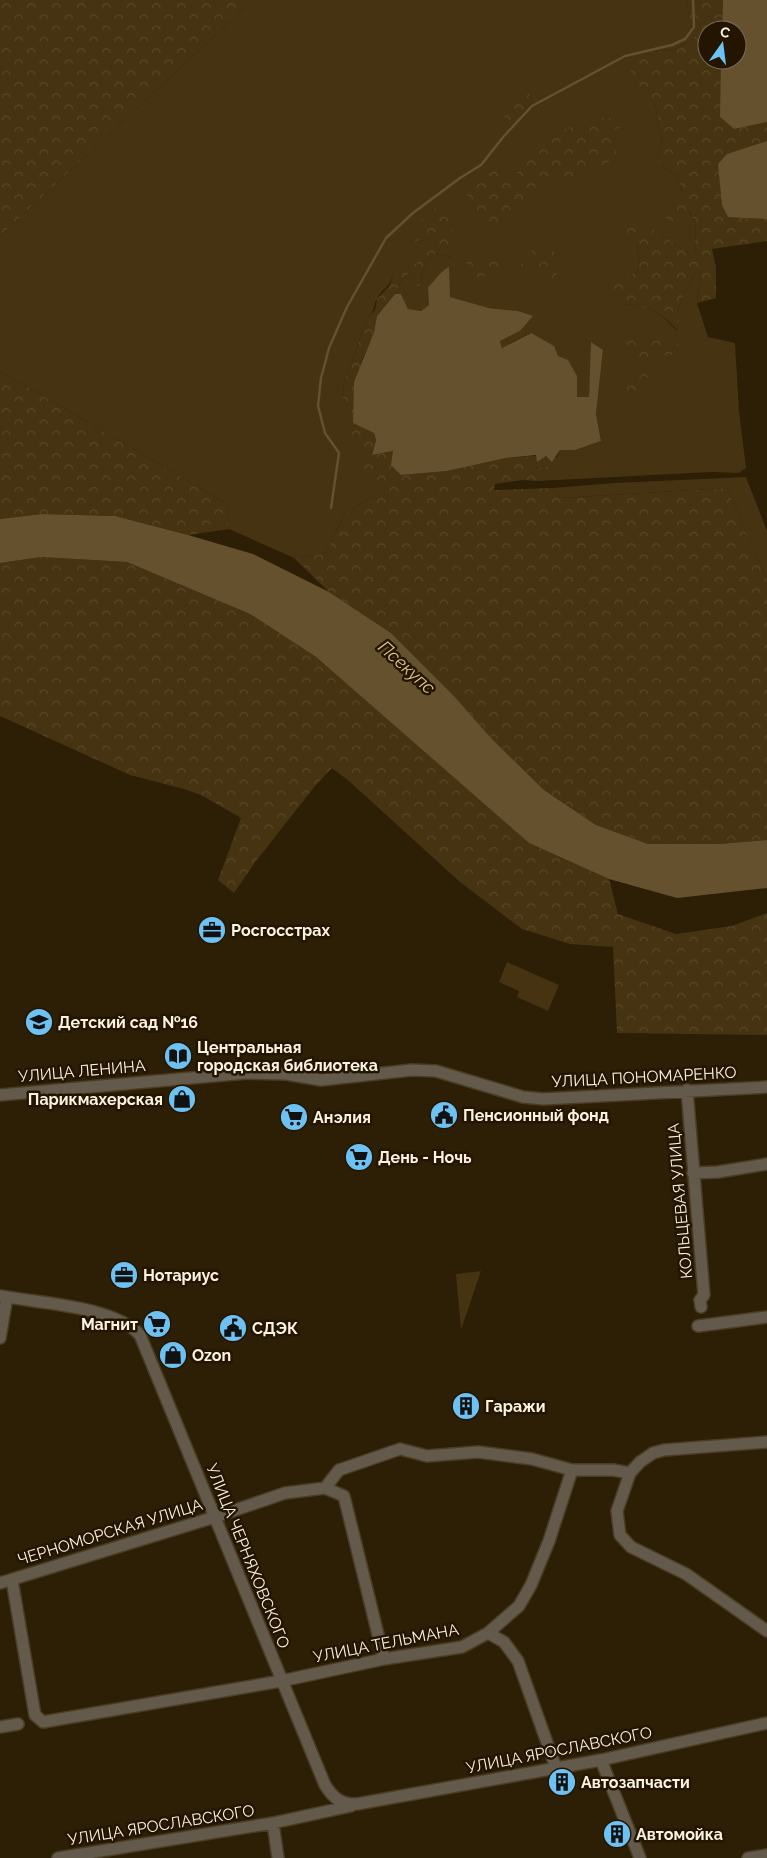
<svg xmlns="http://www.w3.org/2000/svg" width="767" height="1858" viewBox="0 0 767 1858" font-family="Raleway,sans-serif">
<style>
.green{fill:#453312}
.forest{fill:url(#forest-crowns)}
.water{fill:#65512d}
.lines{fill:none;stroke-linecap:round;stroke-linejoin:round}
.stream{stroke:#65512d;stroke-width:2.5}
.minor-casing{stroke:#493d24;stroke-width:14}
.minor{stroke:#635a4b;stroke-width:11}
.labels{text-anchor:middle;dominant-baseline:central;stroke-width:5;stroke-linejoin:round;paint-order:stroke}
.poi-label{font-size:16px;font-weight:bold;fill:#fbf2e2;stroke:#231500;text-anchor:start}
.street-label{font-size:16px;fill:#fbf2e2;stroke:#231500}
.water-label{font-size:18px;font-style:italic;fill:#e5c285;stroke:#231500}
</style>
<defs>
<pattern id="forest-crowns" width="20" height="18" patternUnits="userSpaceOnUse" patternTransform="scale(1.25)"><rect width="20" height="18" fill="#453312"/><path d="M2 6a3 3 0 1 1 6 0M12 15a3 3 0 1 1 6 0" fill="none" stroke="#584729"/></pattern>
</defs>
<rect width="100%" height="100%" fill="#2c1f05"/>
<path class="green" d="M253,0h433l8,39 -20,11 -24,2 5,51 7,39 -5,19 20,15 11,34 8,15 -2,33 -34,-25 -23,9 2,24 -15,38c28,4 34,6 53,27v-21l17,-36 7,-3 -4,32 11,34 27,6 4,68 7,57 -7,5 -28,-1 -174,9 22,-13 -12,-2 -13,2 -1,-12 24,1 3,-7h15l26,-9 -5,-27 7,-64 -11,-7 -3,55 -12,-1 -19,-41 -28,-23 -28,15 -2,-7 20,-10 12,-15 -14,-5 -29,-3 -40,-11 -6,-27 -6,9 -9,8 2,18 -9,6 -13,-2 -7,-15h-6l6,-13 9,-8 7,7v9l4,-4c1,-15 3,-22 14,-31l17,3 -4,-52 -40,39 14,-4 5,1 -10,23 -24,10c-4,16 -10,13 -16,25 -5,8 0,8 -9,18l-24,66 -1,15 23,44 14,34 -4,18 -32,21 -18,38 -32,5 -65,-29 -2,-25 -187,-110 -40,-22v-136z
M746,477l21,54v49l-40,-92 -167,10 -8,-10 63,-5z
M507,962l52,23 -11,26 -31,-14 2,-6 -20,-9z
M481,1271l-20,59 -5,-56z"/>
<path class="forest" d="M0,0h253l-253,236z
M686,0h37l-1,30h-15v30h14v58l13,11 33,-7v119l-55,8 4,19v30l-19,5 4,-32 -7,3 -17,36 1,21c-19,-21 -27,-23 -54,-27l-12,-19 25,-13 2,-6 -2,-24 -20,-10 10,-13 33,14 34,25 2,-33 -7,-14 -17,19 -6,-13 17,-23 -6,-18 -20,-15 5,-19 -7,-39 -29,-21 7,-16 17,-14 24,-2 20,-11z
M528,93l6,5 4,9 -10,3 -24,20c-3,-19 9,-28 24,-37z
M625,116l4,7 -15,7 3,27 -21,13 -33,9 -30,14 -15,20 -27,13 -15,-11 -10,-22c9,-15 20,-21 37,-25l12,19 3,-11 -4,-17 26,-12 20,-15 23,-11z
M448,205l6,33 -2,19 -17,-3c-11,9 -13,16 -14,31l-4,4v-9l-7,-7 -9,8 -6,13 -18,22 -3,16 -13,31 7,66 6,4 2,7 -4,15 22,-4 7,24 46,-4 59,-13 27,-2 2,12 12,-2 13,2 -23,13 -15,-1 -27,4 -1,6 58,-2 8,10 167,-10 40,92v260l-48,4h-71l-52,-19 -52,-35 -53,-52 -37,-42 -63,-63 -62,-41 -35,-34 32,-5 18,-38 32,-21 -6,-13 10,-5 -16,-6 -4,-15 6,-13 -10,-1 -7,-13 -6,-30 1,-15 24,-66 7,-7 2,-11 13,-14 3,-11 8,-14 16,4 1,-11 9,-12 -6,-1 -14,5c11,-18 18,-38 41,-40z
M550,243l8,19 -2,21h-10l-5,-14h-7l-11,11 -6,-10 16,-21z
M476,255l20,1 11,2 -1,9 -16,5 -9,7 -12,-5 -3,-8 2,-8z
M627,339l27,2 12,-2 13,5 -7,11 -6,1 -10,-6 -7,26 -15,15 -7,1 -3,-8 18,-8 -11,-20 -10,-9z
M0,372l40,22 187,110 2,25 -41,6 -73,-19 -73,-2 -42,5z
M41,557l86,5 123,52 66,43 213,186 80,36 9,35 58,20 56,-8 35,-13v122l-150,-2 -4,-86 -43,-3 -48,-15 -62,-47 -111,-101 -17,-13 -17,18 -59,75 -22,32 -16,-13 23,-62 -40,-23 -17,-6 -54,-14 -130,-59v-153z"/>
<path class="water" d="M723,0h44v122l-33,7 -14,-12 1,-57h16v-30h-15z
M767,141v78l-39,-2 -6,-12 -4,-41 9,-10z
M449,267l1,30 39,11 29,3 15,5 -13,15 -20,10 2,7 29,-15 23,13 4,10 10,4 9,16v21h12l2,-55 12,8 -7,64 5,27 -26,9h-15l-8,12 -6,-6 -9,6 -1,-7 -30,3 -59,13 -46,4 -10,-10 2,-14 -21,4 4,-15 -2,-7 -21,-10 1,-41 20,-50 3,-16 18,-22h6l7,15 13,2 8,-6 -1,-18c7,-6 12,-16 21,-20z
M42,514l73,2 73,19 65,19 76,38 62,41 63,63 37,42 53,52 52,35 52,19h71l48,-4v48l-90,10 -68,-19 -80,-36 -213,-186 -66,-43 -123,-52 -86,-5 -41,6v-44z"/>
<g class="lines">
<path class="stream" d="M331,508l8,-55 -14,-20 -7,-27 3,-28 8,-30 18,-41 39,-69 27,-25 47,-35 21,-13 23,-29 28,-30 93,-50 47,-11 13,-6 9,-12 -1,-27"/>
<defs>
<path id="minor" d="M687,1090l17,205 -4,5 1,7
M0,1095l247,-22 39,1 35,6 91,-10 24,1 87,26 20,2 224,-12
M693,1173l25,-1 49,-8
M0,1296c39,7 114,10 140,39l185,450c8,13 17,20 32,19l244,-44 166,-37
M698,1326l69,-9
M0,1338l7,-41
M767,1442l-103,8 -11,3 -13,9 -10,11 -13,38 3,24 11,12 55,27 81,57
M325,1488l19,8 40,163
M12,1580l23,135 8,7 238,-41 103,-22 78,-12 26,-14 31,-27 12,-21 18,-44 23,-71
M0,1583l215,-66 70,-24 40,-5 14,-18 61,-21 27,7 51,-4 54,7 40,11h41l17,3
M488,1633l16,9 14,19 38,107
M0,1727l18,-3
M601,1760l39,98
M273,1823l5,35
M58,1858l215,-35 78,-17
M748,1858l19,-3"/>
</defs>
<use href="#minor" class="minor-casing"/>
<use href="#minor" class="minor"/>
</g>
<defs>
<symbol id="office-disc" viewBox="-11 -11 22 22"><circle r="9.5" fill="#6ec2f3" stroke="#231500"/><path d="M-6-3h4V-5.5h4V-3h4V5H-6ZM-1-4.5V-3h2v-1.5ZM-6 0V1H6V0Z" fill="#111"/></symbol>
<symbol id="school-disc" viewBox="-11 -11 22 22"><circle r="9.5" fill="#6ec2f3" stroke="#231500"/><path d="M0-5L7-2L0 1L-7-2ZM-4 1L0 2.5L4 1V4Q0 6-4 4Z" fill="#111"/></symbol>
<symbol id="library-disc" viewBox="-11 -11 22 22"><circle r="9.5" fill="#6ec2f3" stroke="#231500"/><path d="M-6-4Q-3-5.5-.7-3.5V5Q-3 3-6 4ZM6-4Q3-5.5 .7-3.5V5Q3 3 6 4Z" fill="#111"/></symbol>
<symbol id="shop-disc" viewBox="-11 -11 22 22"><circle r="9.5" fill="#6ec2f3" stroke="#231500"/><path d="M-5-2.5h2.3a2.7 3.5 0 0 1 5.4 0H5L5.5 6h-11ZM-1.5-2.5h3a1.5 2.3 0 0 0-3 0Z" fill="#111"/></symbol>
<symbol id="civic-disc" viewBox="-11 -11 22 22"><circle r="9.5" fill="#6ec2f3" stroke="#231500"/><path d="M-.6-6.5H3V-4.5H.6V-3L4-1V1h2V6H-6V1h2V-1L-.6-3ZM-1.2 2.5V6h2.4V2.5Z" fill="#111"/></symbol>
<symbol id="supermarket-disc" viewBox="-11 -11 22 22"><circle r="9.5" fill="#6ec2f3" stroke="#231500"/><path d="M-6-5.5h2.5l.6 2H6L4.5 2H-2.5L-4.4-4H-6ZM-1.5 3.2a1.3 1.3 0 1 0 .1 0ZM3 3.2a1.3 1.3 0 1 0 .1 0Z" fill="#111"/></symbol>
<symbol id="building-disc" viewBox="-11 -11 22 22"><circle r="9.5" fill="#6ec2f3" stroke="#231500"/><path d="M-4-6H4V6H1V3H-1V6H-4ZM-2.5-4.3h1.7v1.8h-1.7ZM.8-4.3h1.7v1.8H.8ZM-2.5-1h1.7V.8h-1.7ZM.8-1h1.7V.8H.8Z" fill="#111"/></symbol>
</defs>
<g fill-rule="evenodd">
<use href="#office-disc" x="196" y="914" width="32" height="32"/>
<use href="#school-disc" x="23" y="1006" width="32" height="32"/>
<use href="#library-disc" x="162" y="1040" width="32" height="32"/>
<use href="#shop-disc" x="166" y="1083" width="32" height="32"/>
<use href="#civic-disc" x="428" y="1099" width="32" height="32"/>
<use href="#supermarket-disc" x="278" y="1101" width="32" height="32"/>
<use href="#supermarket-disc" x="343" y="1141" width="32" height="32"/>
<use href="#office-disc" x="108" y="1259" width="32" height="32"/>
<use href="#supermarket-disc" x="141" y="1308" width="32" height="32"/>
<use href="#civic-disc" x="217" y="1312" width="32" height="32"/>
<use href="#shop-disc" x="157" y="1339" width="32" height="32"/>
<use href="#building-disc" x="450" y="1390" width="32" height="32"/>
<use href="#building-disc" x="546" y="1766" width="32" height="32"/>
<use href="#building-disc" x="601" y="1818" width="32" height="32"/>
</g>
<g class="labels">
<g class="poi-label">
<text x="231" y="930">Росгосстрах</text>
<text x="58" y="1022">Детский сад №16</text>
<text x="197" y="1047">Центральная<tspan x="197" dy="18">городская библиотека</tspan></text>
<text x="163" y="1099" text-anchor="end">Парикмахерская</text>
<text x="463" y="1115">Пенсионный фонд</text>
<text x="313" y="1117">Анэлия</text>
<text x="378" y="1157">День - Ночь</text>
<text x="143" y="1275">Нотариус</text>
<text x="138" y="1324" text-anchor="end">Магнит</text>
<text x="252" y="1328">СДЭК</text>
<text x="192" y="1355">Ozon</text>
<text x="485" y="1406">Гаражи</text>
<text x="581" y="1782">Автозапчасти</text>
<text x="636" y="1834">Автомойка</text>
</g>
<g class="street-label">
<text transform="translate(82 1071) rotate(-5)">УЛИЦА ЛЕНИНА</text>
<text transform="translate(644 1077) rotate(-3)">УЛИЦА ПОНОМАРЕНКО</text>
<text transform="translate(680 1201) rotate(-95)">КОЛЬЦЕВАЯ УЛИЦА</text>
<text transform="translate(110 1532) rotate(-17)">ЧЕРНОМОРСКАЯ УЛИЦА</text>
<text transform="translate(248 1556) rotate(68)">УЛИЦА ЧЕРНЯХОВСКОГО</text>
<text transform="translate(386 1643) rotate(-11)">УЛИЦА ТЕЛЬМАНА</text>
<text transform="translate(559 1750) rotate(-11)">УЛИЦА ЯРОСЛАВСКОГО</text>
<text transform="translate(161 1825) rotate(-9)">УЛИЦА ЯРОСЛАВСКОГО</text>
</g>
<g class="water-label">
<text transform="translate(407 667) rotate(42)">Псекупс</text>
</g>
</g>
<g transform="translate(722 45) rotate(14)"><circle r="24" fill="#231500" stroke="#796d5a"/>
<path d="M0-4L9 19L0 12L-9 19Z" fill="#6ec2f3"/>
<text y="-8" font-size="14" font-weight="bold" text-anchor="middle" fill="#fbf2e2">С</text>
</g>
</svg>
